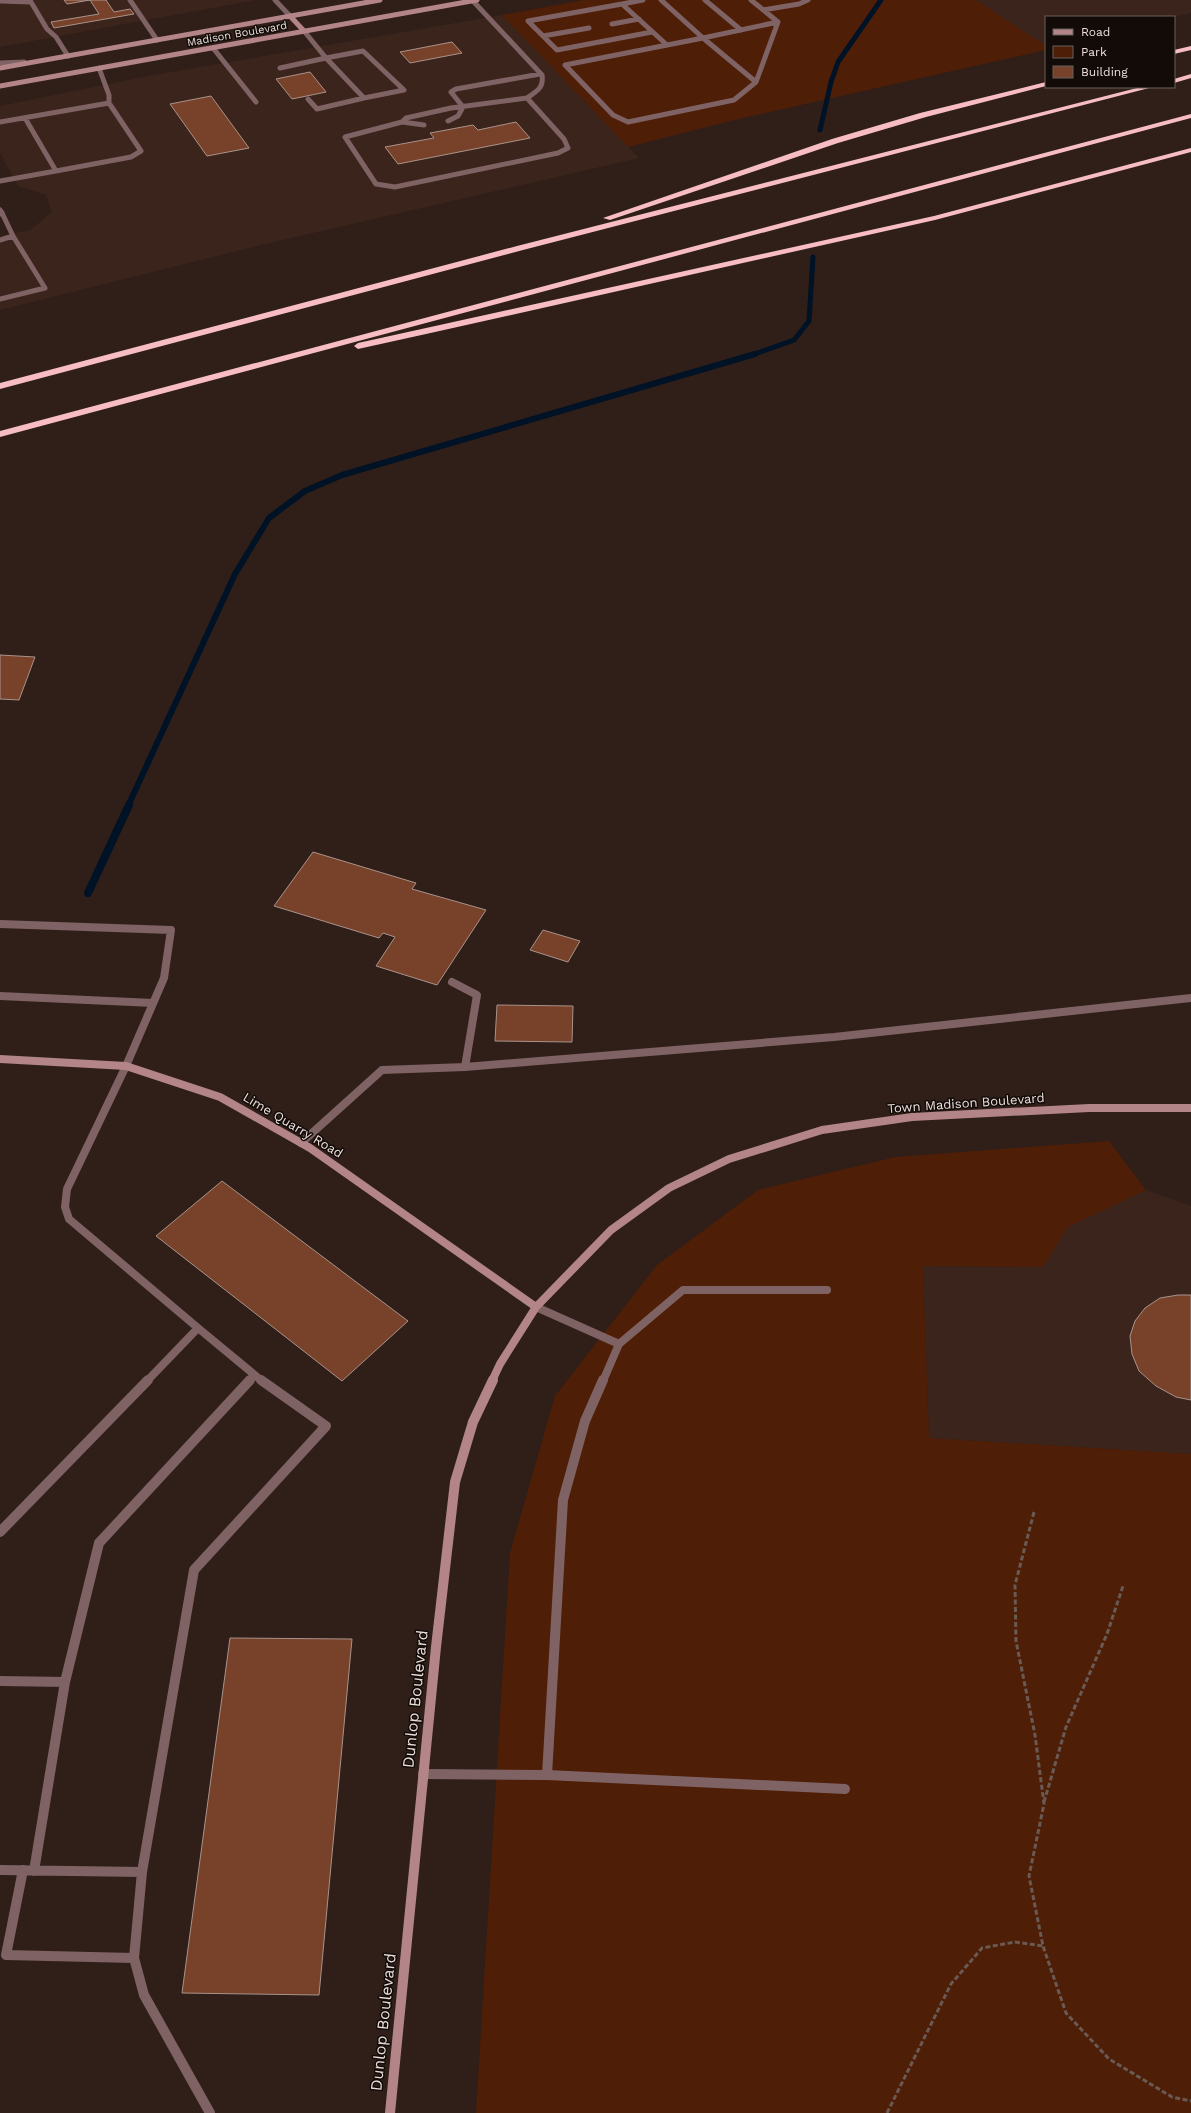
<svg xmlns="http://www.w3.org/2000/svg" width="1191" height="2113" viewBox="0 0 1191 2113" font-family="'Work Sans',sans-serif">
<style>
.built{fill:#3b241b}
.green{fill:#4f1e07}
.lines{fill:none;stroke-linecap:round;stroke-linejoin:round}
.stream-far2{stroke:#001226;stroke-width:5}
.stream-far1{stroke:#001226;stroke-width:6}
.stream{stroke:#001226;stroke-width:8}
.building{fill:#78412a;stroke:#a9938b}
.path{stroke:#695a54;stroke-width:3;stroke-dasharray:5 2.5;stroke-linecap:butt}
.lane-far2{stroke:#7f6264;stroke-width:5}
.lane-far1{stroke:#7f6264;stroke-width:8}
.lane{stroke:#7f6264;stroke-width:10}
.street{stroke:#7f6264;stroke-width:5}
.secondary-far2{stroke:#b38589;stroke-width:5}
.secondary-far1{stroke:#b38589;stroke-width:8}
.secondary{stroke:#b38589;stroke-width:10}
.highway{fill:#f7bdc3;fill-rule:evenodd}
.labels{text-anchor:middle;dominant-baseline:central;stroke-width:3;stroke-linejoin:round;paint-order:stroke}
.far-street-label{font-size:11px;fill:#ebdfdb;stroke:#120b08}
.street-label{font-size:13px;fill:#ebdfdb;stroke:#120b08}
.near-street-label{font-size:16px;fill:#ebdfdb;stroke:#120b08}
</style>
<rect width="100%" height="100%" fill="#2f1f18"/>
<path class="built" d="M0,0h256l-256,47z
M976,0h215v13l-17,4h-128v29z
M502,15l137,143 -378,87 -261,65v-74l30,-6 22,-18 -6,-17 -28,-9 -18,-33v-47l148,-30z
M1146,1190l45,16v248l-262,-16 -6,-172 120,1 25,-40z"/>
<path class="green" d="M584,0h392l70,46v4l-316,71 -102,26 -126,-132z
M1109,1141l37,49 -78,37 -25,40 -120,-1 6,172 262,16v659h-715l34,-560 45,-157 102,-131 101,-75 137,-33z"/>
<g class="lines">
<path class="stream-far2" d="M820,130l11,-48 7,-20 43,-62
M752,355l42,-15 15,-19 4,-64"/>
<path class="stream-far1" d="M128,806l107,-232 34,-56 36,-27 37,-16 413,-121"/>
<path class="stream" d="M88,893l41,-88"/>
</g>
<path class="building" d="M64,0h42l8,12 16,-3 4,5 -80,14 -3,-6 48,-8 -9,-14 -23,4z
M452,42l10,11 -52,10 -10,-11z
M310,72l16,20 -34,7 -16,-20z
M211,96l38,52 -42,8 -37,-52z
M516,122l14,16 -132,26 -13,-17 49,-9 -4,-5 43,-8 5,5z
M0,655l35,2 -16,43 -19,-1z
M313,852l103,31 -4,6 74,21 -49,75 -61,-19 19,-29 -12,-4 -4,5 -105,-32z
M543,930l37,11 -12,21 -38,-12z
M497,1005l76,1 -1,36 -77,-1z
M222,1181l186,140 -66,60 -186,-145z
M1178,1295h13v105l-15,-3 -20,-11 -17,-15 -7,-17 -2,-18 5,-15 10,-13 15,-10z
M230,1638l122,1 -33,356 -137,-2z"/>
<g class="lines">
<path class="path" d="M1034,1512l-19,73 1,56 19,94 9,69 -15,72 14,70 23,67 43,46 63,38 19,4
M1044,1802l22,-75 41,-93 16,-48
M887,2113l64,-129 31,-36 33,-6 28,4"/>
<path class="lane-far2" d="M130,0l27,40
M275,0l15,16
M643,0l-21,4 45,41
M661,0l42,38 75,-16
M705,0l36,30
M751,0l27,22 -22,60
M0,1l31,1
M473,1l69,74c2,13 -5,16 -15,23
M31,2l16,27 9,8 12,19
M622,4l-94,17 29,29 95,-18
M763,10l36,-6 9,-4
M612,24l27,-5
M304,31l22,27
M543,36l46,-8
M703,38l53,44 -22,18 -106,22 -15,-7 -48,-50z
M213,48l43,54
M363,51l41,39 -40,8 -38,-40z
M99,68l10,27v8
M280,68l46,-10
M527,98l37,41 4,9 -10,5 -163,34 -19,-3 -31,-47 57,-15 4,-4 45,-10z
M308,99l9,10 47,-11
M448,121l10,-5 5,-9 -12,-15 5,-3 84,-15
M0,122l109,-19 32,48 -10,6 -75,14 -31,-53
M402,122l22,3
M0,181l56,-10
M0,214l2,-1 11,23 32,52 -45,11
M0,240l13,-4"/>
<path class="lane-far1" d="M0,924l171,6 -7,48 -38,88 -59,123 -2,18 4,12 129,109 -51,53
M452,982l25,13 -12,72
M0,996l153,7
M301,1143l81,-73 83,-3 369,-30 357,-39
M536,1307l83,37 64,-54h144
M198,1328l64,53
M249,1381l5,-6
M603,1381l16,-37"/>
<path class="lane" d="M603,1380l-18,41 -22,79 -16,275 298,14
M0,1532l148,-152
M0,1681l65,1
M423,1774l124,1
M0,1870l142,2
M23,1870l-17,85 128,3
M34,1871l31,-189 34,-139 151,-163
M210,2113l-66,-118 -10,-37 8,-86 52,-302 132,-144 -65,-46"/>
<path class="street" d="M0,63l24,-1
M0,210l2,3"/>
<path class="secondary-far2" d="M290,16l14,15
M0,68l380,-68
M0,86l477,-86"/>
<path class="secondary-far1" d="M0,1059l126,7 94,31 90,51 226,159
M492,1381l8,-17 36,-57 75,-77 58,-42 60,-29 93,-29 90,-13 177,-9h102"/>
<path class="secondary" d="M390,2113l46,-466 19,-165 18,-60 20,-42"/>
<path class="highway" d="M1191,46v4l-17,4v-4z
M1191,74v4l-17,5v-4z
M1046,82v4l-120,31 -88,26 -228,77 -7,-2 229,-79 88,-26z
M1141,87h12l-630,163 -523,139v-6l517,-137z
M1191,114v4l-1191,319v-6z
M1191,148v4l-256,68 -509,114 -68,15 -4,-3 4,-3 576,-127z"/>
</g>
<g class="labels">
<g class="far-street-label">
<text transform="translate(237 34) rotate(-10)">Madison Boulevard</text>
</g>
<g class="street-label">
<text transform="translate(966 1103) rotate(-4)">Town Madison Boulevard</text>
<text transform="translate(293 1125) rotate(31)">Lime Quarry Road</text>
</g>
<g class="near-street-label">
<text transform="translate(415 1699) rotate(-84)">Dunlop Boulevard</text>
<text transform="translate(383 2022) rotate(-84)">Dunlop Boulevard</text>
</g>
</g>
<rect x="1045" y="16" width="130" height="72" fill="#120b08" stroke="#69605c"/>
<rect x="1053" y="29" width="20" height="6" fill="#b38589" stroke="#69605c"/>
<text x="1081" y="36" font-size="12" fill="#ebdfdb">Road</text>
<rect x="1053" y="46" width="20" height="12" fill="#4f1e07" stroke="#69605c"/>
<text x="1081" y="56" font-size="12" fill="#ebdfdb">Park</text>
<rect x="1053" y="66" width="20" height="12" fill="#78412a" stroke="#69605c"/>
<text x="1081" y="76" font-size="12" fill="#ebdfdb">Building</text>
</svg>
